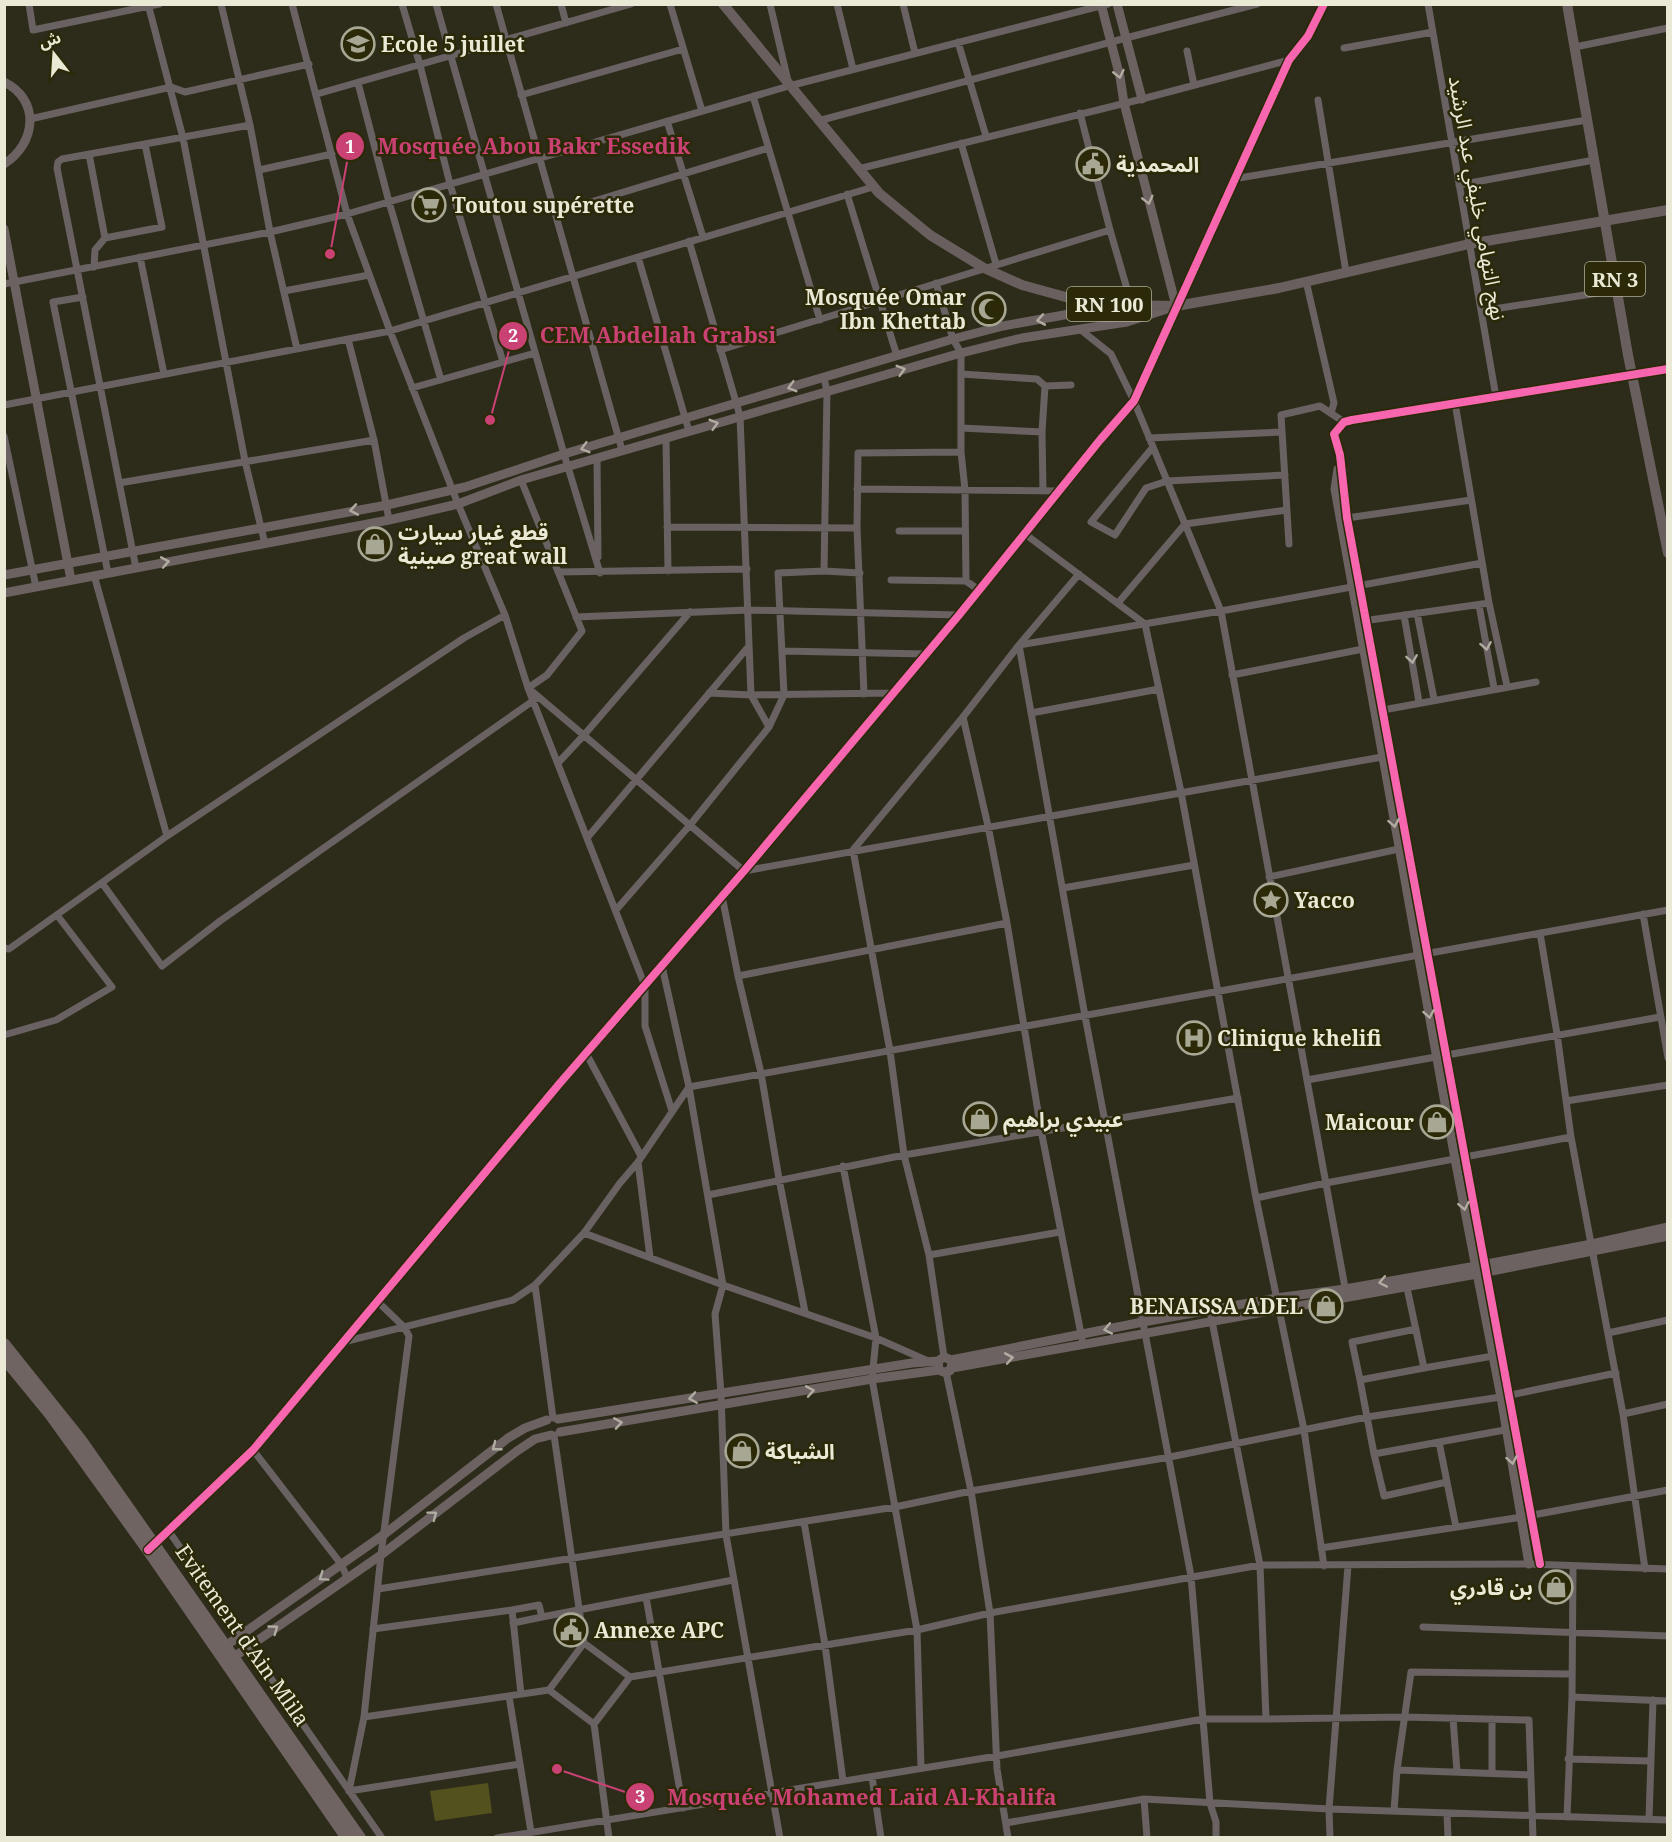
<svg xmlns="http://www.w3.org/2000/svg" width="1672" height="1842" viewBox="0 0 1672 1842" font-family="'Noto Serif','Noto Sans Arabic',serif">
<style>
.green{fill:#53511e}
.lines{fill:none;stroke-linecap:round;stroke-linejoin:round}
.street{stroke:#6a6163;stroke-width:7}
.secondary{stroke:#6c6261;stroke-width:9}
.primary{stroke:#695f5e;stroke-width:10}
.highway{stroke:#706463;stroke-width:12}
.cycleway-casing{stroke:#2b2907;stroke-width:11}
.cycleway{stroke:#f766af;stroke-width:8}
.oneway{stroke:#b1aca1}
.oneway2{stroke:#b0aca2}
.labels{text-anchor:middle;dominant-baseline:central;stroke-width:5;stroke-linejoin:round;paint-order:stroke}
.shield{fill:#2b2907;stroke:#b0af98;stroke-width:1.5}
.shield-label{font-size:20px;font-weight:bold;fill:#e9e9d6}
.poi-label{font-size:21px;font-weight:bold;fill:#e9e9d6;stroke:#2b2907;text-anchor:start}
.street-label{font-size:21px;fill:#e9e9d6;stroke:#2b2907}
.leader{fill:none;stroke:#ca4274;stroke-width:2}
.callout-dot{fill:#ca4274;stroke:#2b2907;stroke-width:2}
.mark-label{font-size:18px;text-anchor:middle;font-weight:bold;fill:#fff}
.callout-label{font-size:22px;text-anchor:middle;font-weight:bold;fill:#ca4274;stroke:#2b2907;stroke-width:5;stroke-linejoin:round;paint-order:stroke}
</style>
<rect width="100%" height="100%" fill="#2d2c1a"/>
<path class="green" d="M488,1783l4,30 -57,8 -5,-30z"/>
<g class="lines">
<path class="street" d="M29,4l4,26 126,-26
M148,4l35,134 62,323 20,83
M221,4l29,121 20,107 27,117
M292,4l55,210 43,117 68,173 47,111 23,73 117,298v40l27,85
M402,4l18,61 30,119 53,178
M436,4l128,450 36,119
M496,4l126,446
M561,4l5,19
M670,4l32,107
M770,4l18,77
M837,4l16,65
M903,4l12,49
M1428,4l68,393
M958,42l28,94
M1575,47l93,-19
M1344,48l89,-16
M1187,51l7,34
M358,83l31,119 52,178
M317,94l314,-90
M521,95l162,-46
M753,96l67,224
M1318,100l28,172
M1080,113l30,117 22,76
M30,119l141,-32 14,5 124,-28
M667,121l36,116
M818,121l308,-83 131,-34
M961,143l35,121
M89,154l16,84 57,-11 -17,-83
M858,169l284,-70 147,-39
M259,170l73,-16
M1233,179l354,-59
M1459,185l135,-25
M847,194l50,162
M555,213l213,-65
M689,241l51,175 11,279 18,32
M140,257l24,117
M638,257l51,174
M94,267l1,-17 10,-12
M1306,281l28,122 -3,10
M936,283l17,56 8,14v99l4,38 1,91
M4,284l266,-52 77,-18 442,-128 319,-82
M284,291l85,-16
M83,297l-30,5 55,271
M1481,311l136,-21
M1081,330l30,24 23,47 87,210 125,682
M348,339l26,101 15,80
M720,350l390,-120
M961,374l76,5 8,7 26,-1
M824,378l3,13 -3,180
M412,388l123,-35
M4,405l386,-74 483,-144
M961,428l81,4
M4,436l32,151
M666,438l2,133
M1149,438l133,-6
M1153,447l-62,75 24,13 31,-47 21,-7 118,-6
M597,458l1,99
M521,480l61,151 -35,44 -19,13 216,183 638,-114
M119,483l255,-43
M857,489l202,2
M1043,491l-1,-59 3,-46
M1347,518l124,-18
M667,527l190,1
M899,531h66
M1025,534l120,90 36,168 75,406 48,232 20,136
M1289,544l-8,-129 39,-9 24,16
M136,568l-79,-400 1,-6 4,-3 188,-34
M558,572l189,-3
M1079,574l-60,71 66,371 106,560 19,227 6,19v16
M94,575l73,261
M891,580l75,1 13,9
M1118,603l67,-79 102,-14
M1489,603l18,83
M1479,605l15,83
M1417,613l17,86
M1404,615l15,87
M576,617l172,-7 211,5
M1363,621l126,-18 -34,-200
M782,651l144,3
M1232,675l131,-26
M709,693l42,2 142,-2
M864,694l-7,-166 1,-75 103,-1
M1383,710l153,-28
M1031,713l128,-24
M963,717l25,109 19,97 34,207 41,209
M558,763l26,-28 106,-123
M587,838l162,-192
M1269,877l130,-28
M102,883l60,83 58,-45 317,-223
M1063,888l131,-23
M722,896l16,80 23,97 18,106 26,133
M616,910l74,-85 79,-98 15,-32 -6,-122 46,-2 36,2
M1643,914l25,144
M1540,933l17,101 14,103 52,277 22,155
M4,948l5,1 158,-113 297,-198 41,-23
M662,966l27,121 34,198 -8,29 6,80 5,141 54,303
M738,976l269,-53
M4,1035l52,-15 56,-33 -55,-72
M586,1053l55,103
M1307,1080l353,-63
M1566,1101l102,-16
M638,1162l12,95
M843,1166l33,172 -4,41 45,251 4,138
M708,1195l196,-40 334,-57
M1256,1198l70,-15 245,-46
M584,1233l139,52 153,53 52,23
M929,1255l131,-23
M1406,1283l18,85 69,-12
M535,1285l18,133
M377,1301l27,26 5,9 -28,219 -17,162 -15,74 171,-27
M1416,1329l-64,13 8,38 64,-12
M1608,1333l60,-13
M343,1342l170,-42 22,-15 49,-52 36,-50 18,-21 51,-75 979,-177
M944,1357l-15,-102 -25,-100 -14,-104 -37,-201 110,-133 56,-72 202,-34 261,-48
M946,1372l25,119 19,122 7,156 11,69
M1360,1380l14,74 10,42 63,-14
M1623,1414l45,-10
M554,1435l30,208
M1439,1442l17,85
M253,1450l88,114 6,13
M1374,1454l136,-25
M804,1522l21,123 18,136
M168,1530l214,308
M152,1546l101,-96 307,-367 184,-212 215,-256 141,-175 34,-39 155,-341 19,-24 16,-32
M1321,1548l201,-31 146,-27
M1573,1567l-1,130 96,4
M378,1589l517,-82 76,-16 199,-34 197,-40 134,-20 115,-24
M646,1597l37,211
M512,1610l27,-5 3,12 -29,6
M542,1617l191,-37
M1423,1627l245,9
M373,1629l139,-19 9,84
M630,1677l-46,-34 -35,47 45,34 36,-47 287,-47 73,-17 270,-48 269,-1 139,5
M509,1696l22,136
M364,1717l185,-27
M1453,1718l4,54
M1266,1719l138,-2 125,3 4,118
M594,1724l15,114
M1568,1759l82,2
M1397,1770l134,5
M1492,1773v-54
M872,1777l9,61
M1144,1799l185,10 339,11
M1394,1811l3,-41 14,-98 161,2
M1447,1813l1,25
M1567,1817l5,-120
M1649,1819l4,-119
M1006,1823l138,-24 3,39
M497,1838l500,-82 206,-37h63l-6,-154 -50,-254
M1330,1838l-1,-29 19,-243"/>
<path class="secondary" d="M1117,4l25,95
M4,82c37,18 32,62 0,82
M4,229l67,351
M1338,469l-3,20 120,670 46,238 28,167
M4,575l383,-70 78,-18 99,-33 389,-115 50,-13 111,-20
M4,593l385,-73 69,-16 63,-24 440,-127 61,-15 105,-16 49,-16 -52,-203 -4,-26 -19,-73
M951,1360l1,4 -2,7 -7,1 -4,-2 -1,-9 6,-4 7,3 192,-38 133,-24 69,-9 131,-23 116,-22 76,-17
M952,1368l525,-94 191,-38
M558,1419l354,-56 26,-2
M560,1432l312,-53 67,-9
M1540,1564l-193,-1046 -7,-63 -6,-21 10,-12 8,-2 316,-51
M221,1649l165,-116 122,-95 17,-10 22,-8
M228,1661l153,-106 136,-104 18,-12 16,-4"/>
<path class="primary" d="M723,4l156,189 51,42 54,33 38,17 51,14 46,6 57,1 103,-18 190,-44 199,-34
M1567,4l61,351 40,198"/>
<path class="highway" d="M4,1344l76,95 280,399
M4,1358l46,56 98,136 199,288"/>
<defs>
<path id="cycleway" d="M148,1550l105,-100 307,-367 184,-212 215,-256 141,-175 34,-39 155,-341 19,-24 16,-32
M1540,1564l-193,-1046 -7,-63 -6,-21 10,-12 8,-2 316,-51"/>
</defs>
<use href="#cycleway" class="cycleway-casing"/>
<use href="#cycleway" class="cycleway"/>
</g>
<defs><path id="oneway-chevron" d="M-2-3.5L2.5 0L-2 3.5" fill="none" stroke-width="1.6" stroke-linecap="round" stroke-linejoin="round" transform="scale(1.5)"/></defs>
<g class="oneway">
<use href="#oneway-chevron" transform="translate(1119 74) rotate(77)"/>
<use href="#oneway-chevron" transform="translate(1148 200) rotate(76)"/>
<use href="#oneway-chevron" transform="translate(1041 320) rotate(170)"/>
<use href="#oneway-chevron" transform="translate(901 370) rotate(-16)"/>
<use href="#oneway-chevron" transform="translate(792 387) rotate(164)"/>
<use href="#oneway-chevron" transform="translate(714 424) rotate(-16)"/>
<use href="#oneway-chevron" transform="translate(585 448) rotate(164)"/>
<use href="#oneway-chevron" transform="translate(354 510) rotate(170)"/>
<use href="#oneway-chevron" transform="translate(165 562) rotate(-10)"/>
<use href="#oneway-chevron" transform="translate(1394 823) rotate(80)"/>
<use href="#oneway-chevron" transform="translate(1429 1014) rotate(80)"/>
<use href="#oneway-chevron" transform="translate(1464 1206) rotate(79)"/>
<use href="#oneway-chevron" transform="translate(1383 1282) rotate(169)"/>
<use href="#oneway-chevron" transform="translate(1108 1329) rotate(169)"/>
<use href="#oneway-chevron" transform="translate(1009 1358) rotate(-10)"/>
<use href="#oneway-chevron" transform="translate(810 1391) rotate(-10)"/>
<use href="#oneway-chevron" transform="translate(693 1398) rotate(171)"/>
<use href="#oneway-chevron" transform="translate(618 1423) rotate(-9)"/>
<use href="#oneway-chevron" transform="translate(496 1447) rotate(142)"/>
<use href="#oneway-chevron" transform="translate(1512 1460) rotate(80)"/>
<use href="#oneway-chevron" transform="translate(433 1515) rotate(-37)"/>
<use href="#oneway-chevron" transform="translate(323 1577) rotate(145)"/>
<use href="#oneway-chevron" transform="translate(274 1629) rotate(-36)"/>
</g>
<g class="oneway2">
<use href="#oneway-chevron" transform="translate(1486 646) rotate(80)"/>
<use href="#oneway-chevron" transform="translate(1412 659) rotate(81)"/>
</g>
<defs>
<symbol id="school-ring" viewBox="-11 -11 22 22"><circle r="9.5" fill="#2b2907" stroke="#a7a794" stroke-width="1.5"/><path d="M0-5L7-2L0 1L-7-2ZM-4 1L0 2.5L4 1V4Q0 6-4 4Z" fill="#a7a794"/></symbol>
<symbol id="civic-ring" viewBox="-11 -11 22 22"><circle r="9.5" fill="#2b2907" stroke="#a7a794" stroke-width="1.5"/><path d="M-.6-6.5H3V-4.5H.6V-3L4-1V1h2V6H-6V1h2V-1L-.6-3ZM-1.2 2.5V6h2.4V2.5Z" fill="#a7a794"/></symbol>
<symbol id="supermarket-ring" viewBox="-11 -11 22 22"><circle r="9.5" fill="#2b2907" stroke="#a7a794" stroke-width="1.5"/><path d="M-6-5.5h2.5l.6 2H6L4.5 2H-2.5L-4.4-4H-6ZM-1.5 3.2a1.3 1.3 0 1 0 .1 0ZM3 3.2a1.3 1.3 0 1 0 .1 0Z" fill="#a7a794"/></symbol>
<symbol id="mosque-ring" viewBox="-11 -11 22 22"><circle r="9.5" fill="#2b2907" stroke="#a7a794" stroke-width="1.5"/><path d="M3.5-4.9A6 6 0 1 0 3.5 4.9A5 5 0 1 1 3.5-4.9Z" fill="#a7a794"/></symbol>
<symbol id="shop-ring" viewBox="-11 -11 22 22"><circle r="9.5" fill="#2b2907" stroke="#a7a794" stroke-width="1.5"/><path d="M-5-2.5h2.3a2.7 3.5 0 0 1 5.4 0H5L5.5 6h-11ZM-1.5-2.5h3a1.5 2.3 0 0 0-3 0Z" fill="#a7a794"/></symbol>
<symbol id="sight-ring" viewBox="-11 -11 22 22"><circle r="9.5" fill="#2b2907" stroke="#a7a794" stroke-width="1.5"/><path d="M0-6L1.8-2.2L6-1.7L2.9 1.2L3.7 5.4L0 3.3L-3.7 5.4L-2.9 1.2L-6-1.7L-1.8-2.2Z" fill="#a7a794"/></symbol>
<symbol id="hospital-ring" viewBox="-11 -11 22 22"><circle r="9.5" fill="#2b2907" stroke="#a7a794" stroke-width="1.5"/><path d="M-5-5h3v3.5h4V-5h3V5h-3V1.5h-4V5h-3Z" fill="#a7a794"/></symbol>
</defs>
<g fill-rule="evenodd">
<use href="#school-ring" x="339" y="25" width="38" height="38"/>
<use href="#civic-ring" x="1074" y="145" width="38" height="38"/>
<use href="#supermarket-ring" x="410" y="186" width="38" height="38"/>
<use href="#mosque-ring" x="970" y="290" width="38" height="38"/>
<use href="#shop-ring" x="356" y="525" width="38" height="38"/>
<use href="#sight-ring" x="1252" y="881" width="38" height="38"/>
<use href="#hospital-ring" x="1175" y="1019" width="38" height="38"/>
<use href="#shop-ring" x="961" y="1100" width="38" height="38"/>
<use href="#shop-ring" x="1418" y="1103" width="38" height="38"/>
<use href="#shop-ring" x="1307" y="1287" width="38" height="38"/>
<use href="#shop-ring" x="723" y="1432" width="38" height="38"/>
<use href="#shop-ring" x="1537" y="1568" width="38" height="38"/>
<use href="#civic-ring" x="552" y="1611" width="38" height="38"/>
</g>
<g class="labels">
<g class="shield">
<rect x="1585" y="262" width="60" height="34" rx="4.5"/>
<rect x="1067" y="287" width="84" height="34" rx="4.5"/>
</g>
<g class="shield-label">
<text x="1615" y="279">RN 3</text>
<text x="1109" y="304">RN 100</text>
</g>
<g class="poi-label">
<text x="381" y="44">Ecole 5 juillet</text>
<text x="1116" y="164">المحمدية</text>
<text x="452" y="205">Toutou supérette</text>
<text x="966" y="297" text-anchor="end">Mosquée Omar<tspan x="966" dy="24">Ibn Khettab</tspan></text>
<text x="398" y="532">قطع غيار سيارت<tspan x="398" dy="24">صينية great wall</tspan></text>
<text x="1294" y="900">Yacco</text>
<text x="1217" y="1038">Clinique khelifi</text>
<text x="1003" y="1119">عبيدي براهيم</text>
<text x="1414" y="1122" text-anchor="end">Maicour</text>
<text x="1303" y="1306" text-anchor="end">BENAISSA ADEL</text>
<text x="765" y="1451">الشياكة</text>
<text x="1533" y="1587" text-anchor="end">بن قادري</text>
<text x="594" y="1630">Annexe APC</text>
</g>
<g class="street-label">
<text transform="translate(1478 198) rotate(80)">نهج التهامي خليفي عبد الرشيد</text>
<text transform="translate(243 1635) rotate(55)">Evitement d'Ain Mlila</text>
</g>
</g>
<path class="leader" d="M330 254L350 146M490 420L513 336M557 1769L640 1797"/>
<g class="callout-dot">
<circle cx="330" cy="254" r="6"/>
<circle cx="490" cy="420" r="6"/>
<circle cx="557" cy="1769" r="6"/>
<circle cx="350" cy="146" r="15"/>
<circle cx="513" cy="336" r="15"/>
<circle cx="640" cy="1797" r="15"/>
</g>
<g class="mark-label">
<text x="350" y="153">1</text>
<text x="513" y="342">2</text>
<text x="640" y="1803">3</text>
</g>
<g class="callout-label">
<text x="534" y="154">Mosquée Abou Bakr Essedik</text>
<text x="658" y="343">CEM Abdellah Grabsi</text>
<text x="862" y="1805">Mosquée Mohamed Laïd Al-Khalifa</text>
</g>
<rect width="1672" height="1842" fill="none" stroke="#e9e9d6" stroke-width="12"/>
<g transform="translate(54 54) rotate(343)" stroke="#2b2907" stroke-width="4.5" paint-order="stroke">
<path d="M0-4.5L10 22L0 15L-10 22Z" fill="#e9e9d6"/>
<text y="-9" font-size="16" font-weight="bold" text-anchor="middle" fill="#e9e9d6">ش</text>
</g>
</svg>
